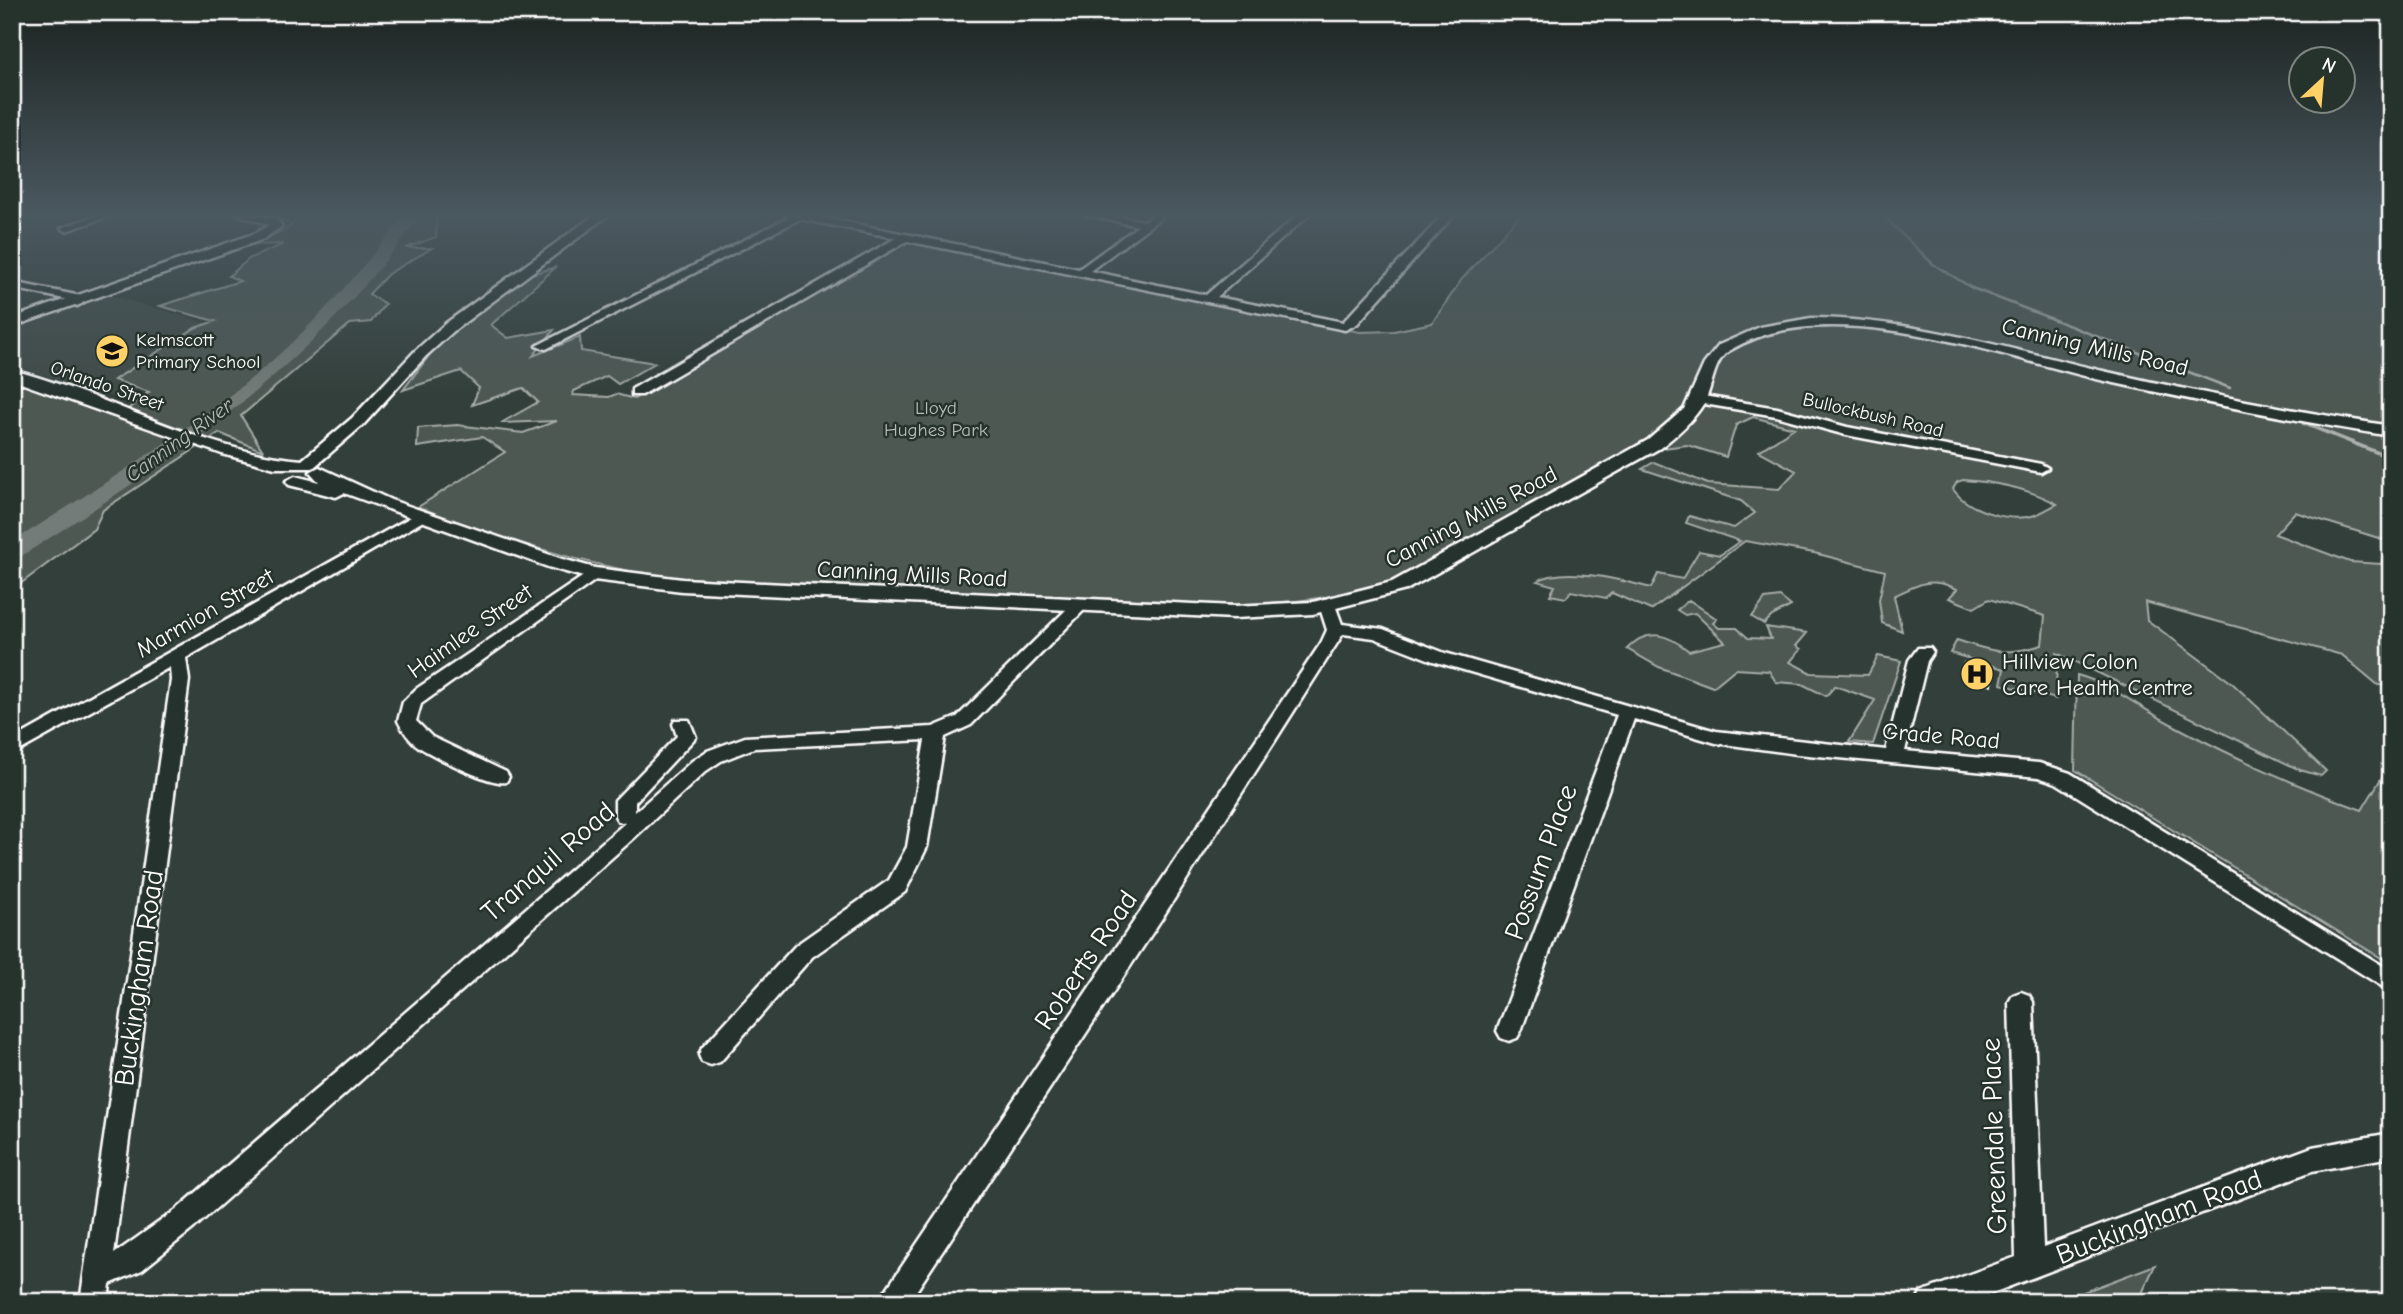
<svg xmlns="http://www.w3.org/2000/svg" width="2403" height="1314" viewBox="0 0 2403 1314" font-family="'Comic Neue',sans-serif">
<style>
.built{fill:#404c47}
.green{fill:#4d5853;stroke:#a6aca9;stroke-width:2;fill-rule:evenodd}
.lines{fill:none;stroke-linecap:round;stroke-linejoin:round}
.stream-far1{stroke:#abb0ae;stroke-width:2.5}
.stream{stroke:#abb0ae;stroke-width:3.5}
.river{fill:#737b78;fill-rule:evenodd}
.building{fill:#5f6964;stroke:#fff;stroke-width:2}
.minor-casing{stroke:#fff;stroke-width:5}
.major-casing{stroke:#fff;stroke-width:5}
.minor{fill:#26332d;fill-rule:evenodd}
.major{fill:#26332d;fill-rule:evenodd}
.labels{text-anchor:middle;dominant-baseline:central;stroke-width:5;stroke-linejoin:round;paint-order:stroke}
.far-poi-label{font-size:19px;fill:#fff;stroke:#26332d;text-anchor:start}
.far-street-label{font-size:19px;fill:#fff;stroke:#26332d}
.far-park-label{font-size:19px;fill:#b8bcba;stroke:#26332d}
.far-water-label{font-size:21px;font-style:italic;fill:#b9bdbc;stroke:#26332d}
.street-label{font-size:23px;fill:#fff;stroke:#26332d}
.poi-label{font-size:23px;fill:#fff;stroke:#26332d;text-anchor:start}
.near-street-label{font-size:28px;fill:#fff;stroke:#26332d}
</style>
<rect width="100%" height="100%" fill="#333f3a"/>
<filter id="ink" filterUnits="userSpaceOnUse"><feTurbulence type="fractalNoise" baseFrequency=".0143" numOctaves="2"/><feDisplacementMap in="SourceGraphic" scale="14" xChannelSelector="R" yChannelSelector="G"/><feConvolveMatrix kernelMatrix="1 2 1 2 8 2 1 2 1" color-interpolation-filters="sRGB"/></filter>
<g filter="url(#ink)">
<path class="built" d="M110,295l99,29 -56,56 -32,20 -109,-35v-35z"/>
<path class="green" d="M274,214h163l-1,23 -30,11h26l-44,26 -19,20 16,10 -14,18 -21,2 -109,92 22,35 -44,-18 -116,77 -9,19 -82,61v-209l105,37 32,-26 -35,-12 81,-52 20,-7 -55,-15 80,-25 -11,-5 21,-18 34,-14 -31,1 39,-19z
M1521,214h870v472l-13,-1 -36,-30 -197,-53 2,18 85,63 94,88 -5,5 -21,-6 -243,-117 -1,46 -55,-15 3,-15 -54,-16 7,-13c35,12 49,16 85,5l3,-29 -56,-17 -15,9 -25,-10 8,-9c-25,-13 -39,-5 -63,7l8,35 -20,-8 -3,-23 6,-29 -71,-18 -69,-12 -94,69 -39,-17 -6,5 -35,-7 -5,7 -16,-3 5,-9 -18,-5c27,-16 84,-1 114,7l7,-14 24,5 17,-28 21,4 20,-14 -54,-18 3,-7 45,12 21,-15 -14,-12 -99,-32 12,-7 54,22 71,5 17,-18 -37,-20 35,-23 -41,-11 -17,8 -10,32 -39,-12 -55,7 -229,126 -33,13 -2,-3c-72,20 -146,16 -220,16l-485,-27c-84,-13 -166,-40 -245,-70l87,-55 -23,-15 -65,10 1,-19 39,-3 66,8 34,-12 -56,2 37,-21 -15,-14 -51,17 7,-17 -18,-17 -58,19 32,-42 79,-69 42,-12 -65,58 17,13 46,-8 -21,26 47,-19 1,14 74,12 -37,21 -11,-8 -33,15 -1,4 36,2 7,-3 18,5 270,-157h9l447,90 34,-1 38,-8 30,-44zM1963,480c32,2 65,8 94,24 -8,4 -17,10 -25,12 -25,6 -65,-6 -79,-27l4,-7zM2295,512l93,29 -7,23 -31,-2 -75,-28z
M1780,597l11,9 -19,10 -8,8 -12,-7 13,-18z
M1689,600l28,19 -4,4 6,5h18l11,10 23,1 -5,-12 41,6 -11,13 5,3 -11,13 21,11 57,2 10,-19 23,5 -28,83 -24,-2 26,-42 -40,-14 -9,10 -24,-12 -26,-2 -7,-11 -34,-2 -22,18 -54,-20 -32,-18c20,-22 41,-15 62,2l36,-9 -30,-29 -10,2 -8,-5z
M2077,675c34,9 63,33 94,49 62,33 125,62 191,86l29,-48v202l-316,-194z
M2155,1265l-17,37h-81z"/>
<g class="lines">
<path class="stream-far1" d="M1881,214l52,50 39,24 258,100"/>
<path class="stream" d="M2303,423l88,35"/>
<path class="river" d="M400,214h15l3,4c-105,148 -247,243 -398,339l-8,2v-17c83,-52 166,-104 241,-165 56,-46 105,-102 149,-159z"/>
</g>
<path class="building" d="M1964,663l27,5 3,3 -2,14 -31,-9z"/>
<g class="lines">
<defs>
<path id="minor" d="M101,214h16l-51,17 -5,-3z
M785,214h21l273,55 59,-43 -55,-12h22l39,7 10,-7h12l-76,57 116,24 93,-81h11l-93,83 126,25 101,-108h11l-98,110 -12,6 -438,-89 -265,154h-10v-6l264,-151 -96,-19 -254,130 -10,-3 253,-129z
M12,282l64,13 5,2 2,6 -6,3 -8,-6 -57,-12z
M1697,395l80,13 70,19 194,37 7,4 -7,4 -195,-37 -70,-19 -84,-14v-6z
M420,512l5,2 3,3 -3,3 -239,138 3,22 -75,574 62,-44 449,-387 -7,-2 -3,-5v-16l62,-64 -4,-12 2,-4h14l7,17 -61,65v10l57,-51 15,-10 38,-14 188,-10 24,-10 116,-114h12l2,4 -116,118 -26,12 -18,110 -22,45 -93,65 -92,105 -9,3 -9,-3 -3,-7 3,-7 94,-103 93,-65 18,-33 18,-107 -171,8 -33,13 -15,10 -73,68 -439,389 -52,42 -32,14 -2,18h-28l91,-622 -1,-13 -158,88v-15z
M594,569l8,5 -2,3 -179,127 -5,17 16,16 74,35 3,5 -3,5c-14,4 -73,-26 -87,-35 -10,-7 -16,-16 -21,-26l5,-19 13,-13z
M1327,600l8,5 7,19 41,5 62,24 271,78 170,19 23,-90 9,-12h12l3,4 -6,9 -22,90 134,12 31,10 321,198v21l-335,-209 -18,-6 -241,-23 -81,-11 -82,-24 -113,312 -4,7 -8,3 -8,-3 -4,-7 120,-316 -184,-54 -59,-23 -31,-4 -177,278 -257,390h-31l443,-659 6,-13 -8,-25z
M2021,992l8,3 4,7 10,245 269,-100 79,-14v24l-79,14 -343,131h-52l4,-10 95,-35 -7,-255 4,-7z"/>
<path id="major" d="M236,214l40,4 6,8 -18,13 -252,88v-9l244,-85 13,-8z
M596,214h14l-154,115 -30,27 -62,68 -51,44h-38l-53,-14 -210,-74v-10c95,24 193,83 290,90l50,-42 64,-68 30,-27z
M1811,318c101,1 194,30 292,53 95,22 191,40 288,55v10c-96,-15 -191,-34 -286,-55 -103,-24 -279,-91 -376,-30 -16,10 -16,36 -25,52 -11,18 -27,32 -44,45l-254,142 -93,24 -79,4 -552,-27 -88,-11 -46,-13 -204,-74 -8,4 -47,-12 -3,-4 9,-5 24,6 -9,-10 9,-5 72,33 171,59 33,9 87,11 552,27 79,-4 79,-20 256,-142 36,-31 20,-45 15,-19 41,-18z"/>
</defs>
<use href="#minor" class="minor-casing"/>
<use href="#major" class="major-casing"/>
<use href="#minor" class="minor"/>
<use href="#major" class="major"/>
</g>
</g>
<linearGradient id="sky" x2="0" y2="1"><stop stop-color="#1c2320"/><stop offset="0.54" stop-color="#4a5860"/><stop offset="1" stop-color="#4a5860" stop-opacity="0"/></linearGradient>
<rect width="2403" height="398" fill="url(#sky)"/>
<defs>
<symbol id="school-disc" viewBox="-11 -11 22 22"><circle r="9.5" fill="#ffd166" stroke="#26332d"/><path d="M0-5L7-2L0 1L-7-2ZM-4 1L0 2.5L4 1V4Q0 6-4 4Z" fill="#111"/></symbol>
<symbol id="hospital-disc" viewBox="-11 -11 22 22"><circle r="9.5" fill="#ffd166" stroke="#26332d"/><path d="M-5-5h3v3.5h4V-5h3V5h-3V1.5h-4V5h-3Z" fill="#111"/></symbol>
</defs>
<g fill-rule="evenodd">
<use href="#school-disc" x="93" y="332" width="38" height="38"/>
<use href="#hospital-disc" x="1958" y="655" width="38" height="38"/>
</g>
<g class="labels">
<g class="far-poi-label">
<text x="136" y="340">Kelmscott<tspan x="136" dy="22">Primary School</tspan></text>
</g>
<g class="far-street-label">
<text transform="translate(107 386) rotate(19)">Orlando Street</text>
<text transform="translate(1873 415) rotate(13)">Bullockbush Road</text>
</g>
<g class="far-park-label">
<text x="936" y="408">Lloyd<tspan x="936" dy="22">Hughes Park</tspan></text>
</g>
<g class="far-water-label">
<text transform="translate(179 440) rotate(-36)">Canning River</text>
</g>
<g class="street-label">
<text transform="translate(2095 347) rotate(13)">Canning Mills Road</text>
<text transform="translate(1471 517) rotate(-28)">Canning Mills Road</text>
<text transform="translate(912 574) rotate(3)">Canning Mills Road</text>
<text transform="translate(205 613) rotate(-30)">Marmion Street</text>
<text transform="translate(470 631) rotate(-35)">Haimlee Street</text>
<text transform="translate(1941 736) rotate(5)">Grade Road</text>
</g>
<g class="poi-label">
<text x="2002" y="661">Hillview Colon<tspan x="2002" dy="26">Care Health Centre</tspan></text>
</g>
<g class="near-street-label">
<text transform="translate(548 862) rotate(-41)">Tranquil Road</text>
<text transform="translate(1541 862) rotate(-70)">Possum Place</text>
<text transform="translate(1086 960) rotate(-56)">Roberts Road</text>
<text transform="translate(139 978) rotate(-82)">Buckingham Road</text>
<text transform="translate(1994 1136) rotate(-92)">Greendale Place</text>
<text transform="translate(2159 1217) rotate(-21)">Buckingham Road</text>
</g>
</g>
<rect width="2403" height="1314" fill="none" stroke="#26332d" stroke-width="42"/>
<rect x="21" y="21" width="2361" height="1272" fill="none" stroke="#fff" stroke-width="2.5" filter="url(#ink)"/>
<g transform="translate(2322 80) rotate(26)"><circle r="33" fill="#26332d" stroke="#7d8581" stroke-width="2"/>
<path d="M0-5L12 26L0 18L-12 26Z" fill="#ffd166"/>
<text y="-10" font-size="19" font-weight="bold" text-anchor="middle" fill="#ffffff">N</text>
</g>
</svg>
